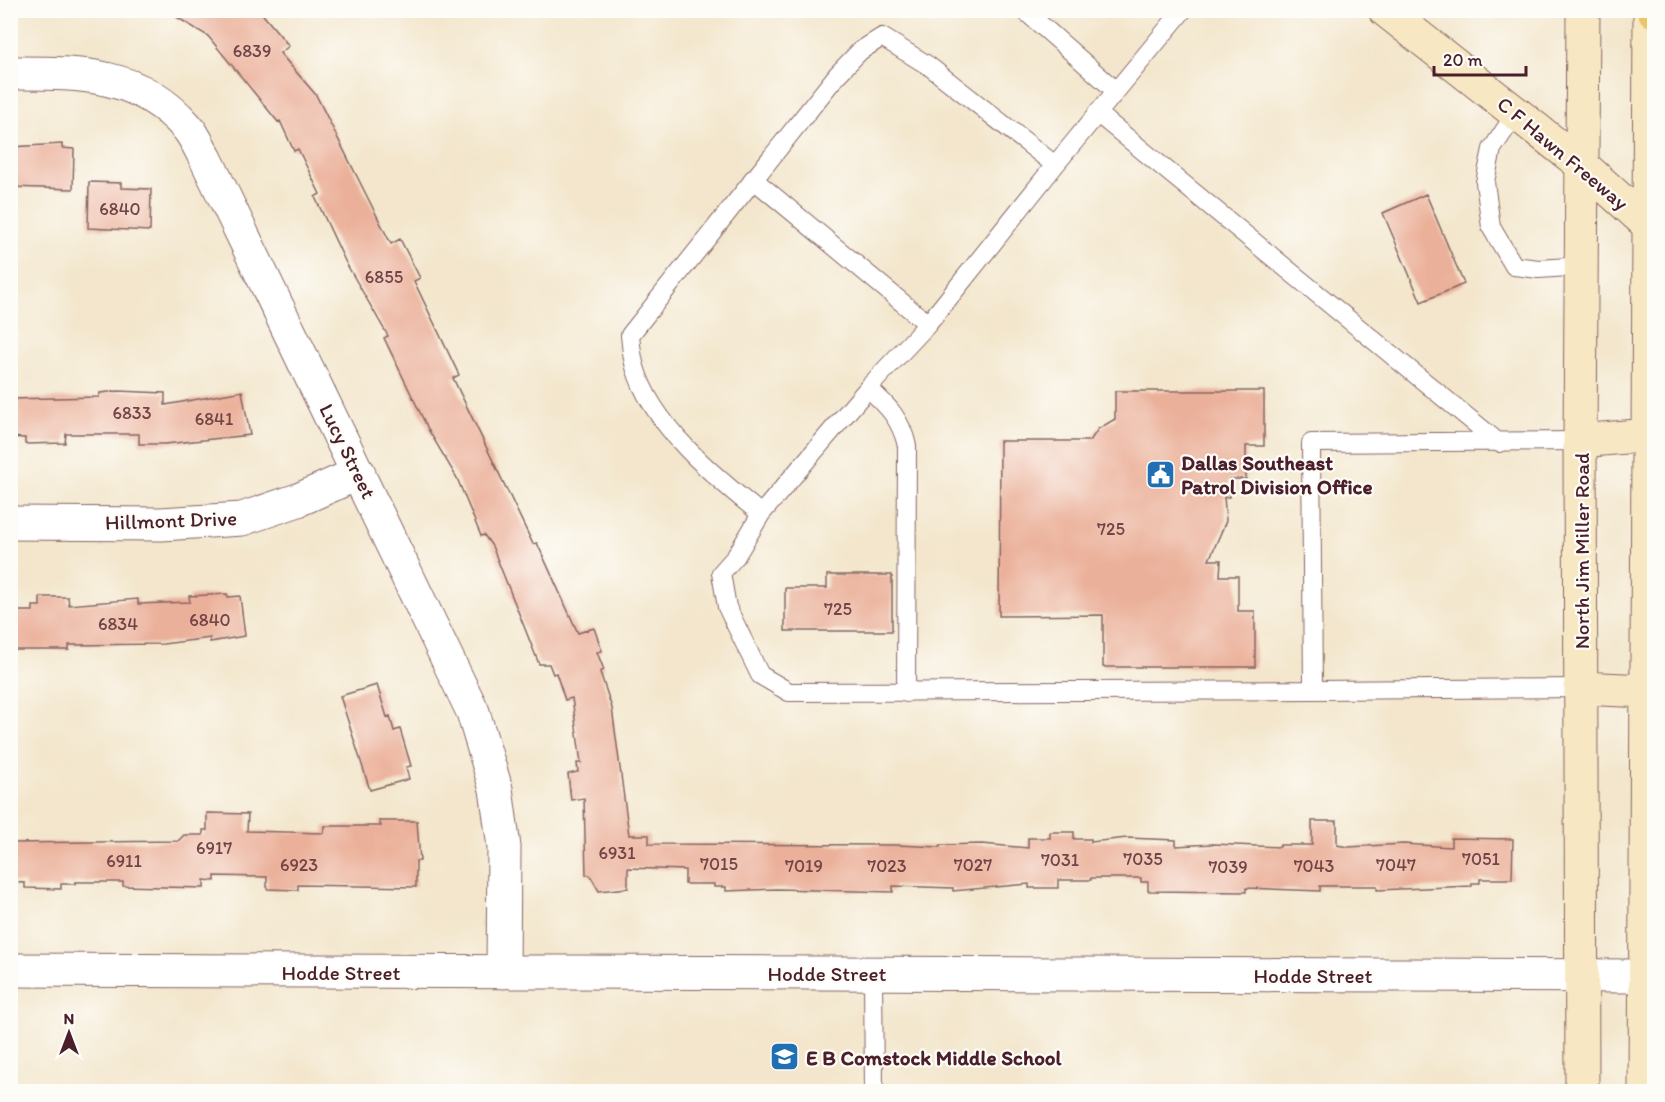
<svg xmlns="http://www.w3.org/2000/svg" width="1665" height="1102" viewBox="0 0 1665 1102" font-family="Itim,sans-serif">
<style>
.building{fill:#ebb09a}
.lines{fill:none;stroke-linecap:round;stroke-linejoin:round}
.service-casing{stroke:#856563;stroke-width:20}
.minor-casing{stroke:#856563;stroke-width:35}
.secondary-casing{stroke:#856563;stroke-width:35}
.motorway-casing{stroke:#856563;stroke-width:35}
.service{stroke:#fff;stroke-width:18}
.minor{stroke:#fff;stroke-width:33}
.secondary{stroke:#f7e8c3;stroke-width:33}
.motorway{stroke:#ebc669;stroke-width:33}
.labels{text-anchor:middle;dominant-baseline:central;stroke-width:4.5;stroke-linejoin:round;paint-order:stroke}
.number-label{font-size:18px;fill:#724347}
.street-label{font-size:21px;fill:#4a1f2b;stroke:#fdfcf7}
.poi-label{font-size:21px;font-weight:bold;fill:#4a1f2b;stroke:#fdfcf7;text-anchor:start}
</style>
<rect width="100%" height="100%" fill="#fdfcf7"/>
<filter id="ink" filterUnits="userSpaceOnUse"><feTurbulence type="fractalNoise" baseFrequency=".0167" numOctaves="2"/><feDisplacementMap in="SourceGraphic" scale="12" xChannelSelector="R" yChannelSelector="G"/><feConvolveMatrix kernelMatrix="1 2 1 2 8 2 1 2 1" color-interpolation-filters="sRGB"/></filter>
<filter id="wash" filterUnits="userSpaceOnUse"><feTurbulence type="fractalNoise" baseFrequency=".008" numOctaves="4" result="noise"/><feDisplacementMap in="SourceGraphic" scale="24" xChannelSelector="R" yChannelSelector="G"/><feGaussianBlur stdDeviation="1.35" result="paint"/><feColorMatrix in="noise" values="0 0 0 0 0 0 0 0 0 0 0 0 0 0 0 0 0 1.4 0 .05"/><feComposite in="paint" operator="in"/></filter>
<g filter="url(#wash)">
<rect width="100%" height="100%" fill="#f3e6cc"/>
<g id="blocks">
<path class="building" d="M165,10h94l30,36 -9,7 36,42 75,149 9,-5 20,39 -6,3 45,94 -6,3 80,166 4,-1 41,90 16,-5 8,23 -5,1 7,18 -4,2 12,36 17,127h20v9l247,1 44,2v-2l42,-1 46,4v-10h22v-6h24v7h17v3l36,-4 49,2v6l37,-2 67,3v-2h32v-24h25v24l11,2 56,-3 47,3v-9l62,1 -1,40h-32v4h-8v3l-95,4v-4h-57v5l-74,-3v4l-98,-1v-9h-7v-4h-50v2h-33v8h-29v-4l-76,7v-3l-60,-2v6l-116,-3 -51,2v-4h-12v-3h-29v-14l-57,-2v20l-29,3 -9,-16h-4l-2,-77 -13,2 -3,-26 10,-2 -1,-9h4l-9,-65 -7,2 -9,-27 -3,1 -4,-10h-10l-47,-118 -8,-11 -3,1 -24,-58 -28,-47 -45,-93 4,-2 -42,-73 -31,-66 5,-3 -22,-45 -4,2 -14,-30 -2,1 -70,-86z
M62,144v4l12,1 -1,40 -63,-2v-40z
M89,182l32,1v5l30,1 -1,42 -62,-3z
M1426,194l38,90 -43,18 -38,-89z
M118,391l47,2v12l77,-14 8,44 -85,9h-26v-10h-73l-1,9 -40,1v-6l-15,-1v-38l89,-2 1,-4z
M1115,391h149v55h-18v33h-17v18h-5l2,24 -17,39h12l-1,16h18v35h17v56h-152v-52l-104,1 1,-175h90l8,-12 17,-10z
M827,575h65v56h-107v-43h42z
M227,594l1,3 12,-1 5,40 -35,6v-4l-47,6 -94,1v5h-59v-39h23v-5h7v-9h28l1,8 69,-6v5l52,-2 -1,-6z
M377,685l10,32 3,-1 4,15 6,-2 11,37 -5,1 3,12 -39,11 -30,-94z
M207,813l41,1 -1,17 77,2 1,-7h56l-2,-5h38l3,40h-4v26l-118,-2v5l-31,-1v-12l-52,-1v5l-11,-1v8l-81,-2v-4h-48v2h-14v5l-36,-1v-5l-14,-1 1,-39 166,-2 6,-6h19v-5h4z"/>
</g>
</g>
<g filter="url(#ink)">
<use href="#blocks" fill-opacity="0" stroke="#856563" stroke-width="1.5"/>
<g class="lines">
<defs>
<path id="service" d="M1024,10l92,81
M1183,10l-128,155 -127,159 -60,64 -107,126 -25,42 -15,17 6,34 33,68 29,17 524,-2
M1097,113l402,330
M1516,113l-24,36 -7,33 6,45 23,39 25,3 44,-3
M753,179l175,145
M868,388c20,18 33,31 39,58l-1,247
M1580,441l-269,2 2,247 268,-2
M761,514c-46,-37 -109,-88 -126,-147 -3,-10 -4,-22 -5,-32l207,-260 23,-24 22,-14 47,29 126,99
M873,973l1,119"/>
<path id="minor" d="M10,73c68,0 128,-2 177,54 8,9 13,22 19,32l267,553 23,77 8,58 -1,125
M10,523l151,1 81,-5 56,-19 61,-27
M10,970l1634,6"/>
<path id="secondary" d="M1385,10l197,155 72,65
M1580,441l68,-6
M1581,688l64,3
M1582,1092l-2,-651 3,-431
M1645,1092l5,-1082"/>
<path id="motorway" d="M1654,10v1"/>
</defs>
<use href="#service" class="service-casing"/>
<use href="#minor" class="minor-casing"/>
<use href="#secondary" class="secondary-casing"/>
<use href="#motorway" class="motorway-casing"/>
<use href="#service" class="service"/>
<use href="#minor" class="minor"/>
<use href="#secondary" class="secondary"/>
<use href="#motorway" class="motorway"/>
</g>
</g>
<defs>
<symbol id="civic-square" viewBox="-11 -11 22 22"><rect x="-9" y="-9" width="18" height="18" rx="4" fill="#1f6fb2" stroke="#fdfcf7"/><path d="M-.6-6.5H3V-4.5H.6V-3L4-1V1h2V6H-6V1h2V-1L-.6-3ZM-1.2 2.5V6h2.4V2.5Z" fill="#fff"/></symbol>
<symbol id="school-square" viewBox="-11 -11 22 22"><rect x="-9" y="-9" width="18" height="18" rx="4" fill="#1f6fb2" stroke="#fdfcf7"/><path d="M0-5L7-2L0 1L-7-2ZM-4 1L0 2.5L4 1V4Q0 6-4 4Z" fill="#fff"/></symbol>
</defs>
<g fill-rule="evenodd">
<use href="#civic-square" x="1144" y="458" width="33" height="33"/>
<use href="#school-square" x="768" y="1040" width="33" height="33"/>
</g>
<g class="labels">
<g class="number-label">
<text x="252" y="51">6839</text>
<text x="120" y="209">6840</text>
<text x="384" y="277">6855</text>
<text x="132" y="413">6833</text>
<text x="214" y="419">6841</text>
<text x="1111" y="529">725</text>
<text x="838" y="609">725</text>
<text x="210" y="620">6840</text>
<text x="118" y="624">6834</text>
<text x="214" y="848">6917</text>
<text x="617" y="853">6931</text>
<text x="1143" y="859">7035</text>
<text x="1481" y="859">7051</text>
<text x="1060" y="860">7031</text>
<text x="124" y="861">6911</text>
<text x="719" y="864">7015</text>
<text x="299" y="865">6923</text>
<text x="973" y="865">7027</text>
<text x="1396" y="865">7047</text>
<text x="804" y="866">7019</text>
<text x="887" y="866">7023</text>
<text x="1314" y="866">7043</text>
<text x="1228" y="867">7039</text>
</g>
<g class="street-label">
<text transform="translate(1563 153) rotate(40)">C F Hawn Freeway</text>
<text transform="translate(348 451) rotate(64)">Lucy Street</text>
<text transform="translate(171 520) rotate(-2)">Hillmont Drive</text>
<text transform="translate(1581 551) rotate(-90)">North Jim Miller Road</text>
<text x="341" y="972">Hodde Street</text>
<text x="827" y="973">Hodde Street</text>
<text x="1313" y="975">Hodde Street</text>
</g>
<g class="poi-label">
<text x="1181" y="462">Dallas Southeast<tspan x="1181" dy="24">Patrol Division Office</tspan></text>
<text x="806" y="1057">E B Comstock Middle School</text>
</g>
</g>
<rect width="1665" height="1102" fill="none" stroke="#fdfcf7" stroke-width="36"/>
<g transform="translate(69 1033)" stroke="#fdfcf7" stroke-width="4.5" paint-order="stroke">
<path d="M0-4.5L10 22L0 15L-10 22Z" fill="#4a1f2b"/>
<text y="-9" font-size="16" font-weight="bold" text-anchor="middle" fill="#4a1f2b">N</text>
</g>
<path d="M1434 66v9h92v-9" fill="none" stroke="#4a1f2b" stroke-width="3"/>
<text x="1443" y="66" font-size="18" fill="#4a1f2b" stroke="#fdfcf7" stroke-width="4.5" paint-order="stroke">20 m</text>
</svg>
